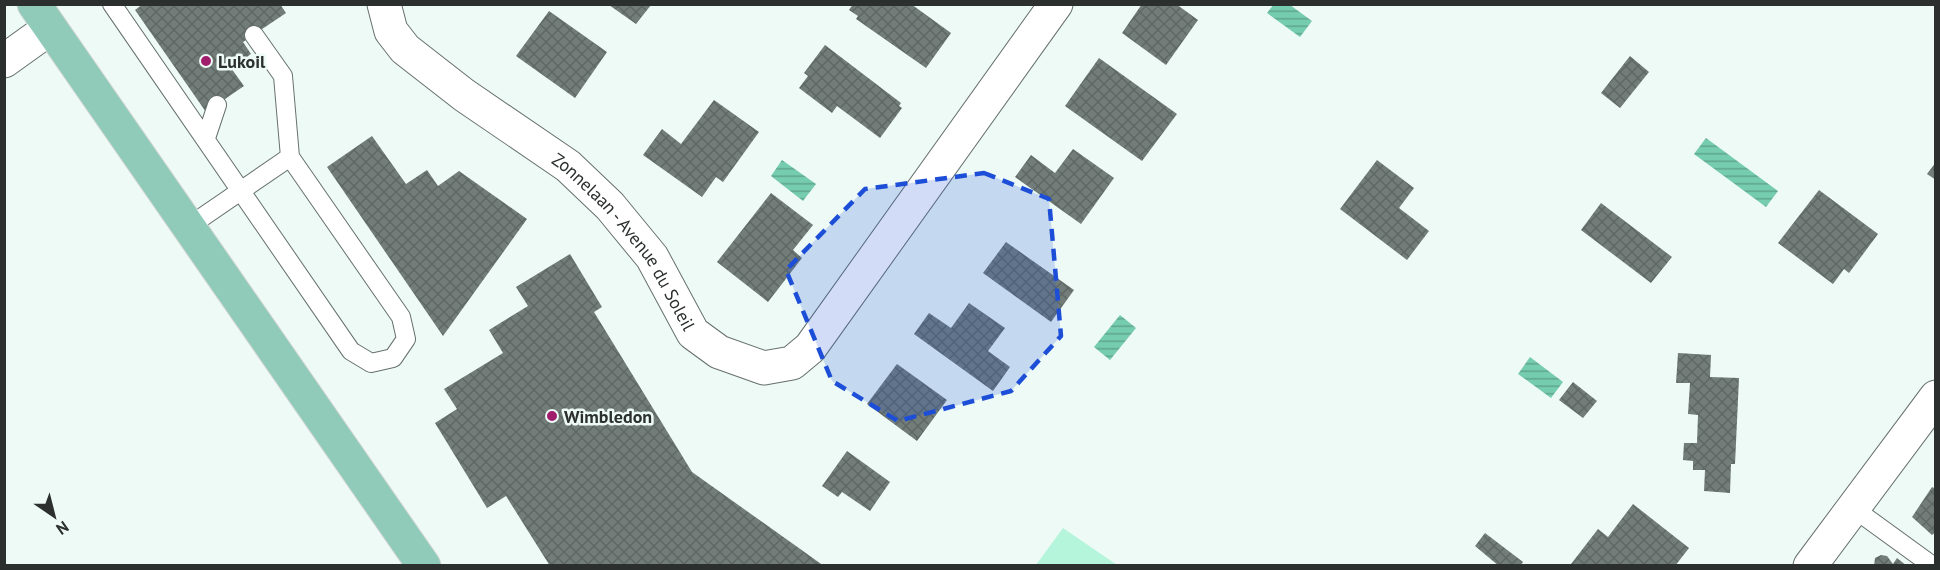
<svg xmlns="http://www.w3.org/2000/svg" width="1940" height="570" viewBox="0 0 1940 570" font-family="'PT Sans',sans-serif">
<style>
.green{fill:#b4f5dc}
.water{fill:url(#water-rules)}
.building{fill:url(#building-cross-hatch)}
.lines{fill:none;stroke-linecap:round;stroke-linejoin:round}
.service-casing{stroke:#66706c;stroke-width:20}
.minor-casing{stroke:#66706c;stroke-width:35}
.tertiary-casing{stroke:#66706c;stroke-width:35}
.primary-casing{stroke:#d5d6d5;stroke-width:35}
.service{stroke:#fff;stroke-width:18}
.minor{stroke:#fff;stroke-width:33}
.tertiary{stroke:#fff;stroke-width:33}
.primary{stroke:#8fcbb8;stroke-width:33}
.marked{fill:#1d4ed8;fill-opacity:0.2;stroke:#1d4ed8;stroke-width:4.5;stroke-dasharray:12 8;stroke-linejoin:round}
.poi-dot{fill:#a01c6c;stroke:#eefaf5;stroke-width:2}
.labels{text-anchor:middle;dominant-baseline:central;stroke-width:5;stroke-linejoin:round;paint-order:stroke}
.poi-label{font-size:18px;font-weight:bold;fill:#2b302e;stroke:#eefaf5;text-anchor:start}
.street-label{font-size:18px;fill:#2b302e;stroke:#eefaf5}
</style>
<defs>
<pattern id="water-rules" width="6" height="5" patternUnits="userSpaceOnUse" patternTransform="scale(1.5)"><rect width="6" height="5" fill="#75ccae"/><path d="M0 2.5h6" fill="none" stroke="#60a68e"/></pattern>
<pattern id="building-cross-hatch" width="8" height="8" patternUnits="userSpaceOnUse" patternTransform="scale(1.5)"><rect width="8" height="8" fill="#727d79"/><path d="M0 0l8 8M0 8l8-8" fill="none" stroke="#5e6764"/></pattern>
</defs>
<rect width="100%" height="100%" fill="#eefaf5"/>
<path class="green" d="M1063,528l54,37h-81z"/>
<path class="water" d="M1274,4l16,1 22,16 -12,16 -33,-24z
M1706,138l72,53 -12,16 -72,-53z
M782,160l34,24 -13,17 -32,-25z
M1120,315l16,13 -26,32 -16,-13z
M1530,357l33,25 -12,16 -33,-24z"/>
<path class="building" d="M143,4h137l6,9 -43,29 8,12 -20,14 13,18 -38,26 -71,-102z
M853,4h58l40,29 -25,35 -70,-49 2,-3 -9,-6z
M1142,4h34l22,16 -32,45 -44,-32z
M609,5h42l-15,19z
M549,11l58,41 -32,46 -59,-42z
M825,45l76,58 -2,3 3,2 -22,30 -43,-32 -5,7 -33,-25 9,-12 -4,-3z
M1630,56l19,16 -29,36 -19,-15z
M1099,58l78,56 -35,47 -77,-55z
M714,100l45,32 -36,50 -7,-5 -14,20 -59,-42 19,-26 19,15z
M372,136l34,48 21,-14 11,16 21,-15 68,48 -84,117 -116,-169z
M1073,149l41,29 -33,46 -66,-47 16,-22 24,18z
M1377,160l37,28 -15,20 30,23 -22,29 -67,-51z
M1936,162v18l-9,-6z
M1819,190l59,44 -29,39 -5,-4 -11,15 -55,-41z
M771,193l42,32 -20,25 9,8 -34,44 -51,-40z
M1601,203l71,54 -21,26 -70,-53z
M1006,242l68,48 -23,32 -68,-49z
M570,254l32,53 -8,5 98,160 132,94h-274l-44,-70 -19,12 -52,-85 22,-14 -13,-20 59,-36 -14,-23 39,-24 -12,-19z
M969,303l36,25 -17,23 22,16 -17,24 -79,-57 15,-21 22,15z
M1678,353l33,2 -1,22 29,1 -4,86h-4l-1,29 -26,-2 1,-21h-12v-9l-10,-1 1,-17h13l1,-28 -10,-1 2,-31h-14z
M897,364l50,36 -30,41 -50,-37z
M1573,382l24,19 -14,17 -24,-18z
M847,451l43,31 -20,29 -28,-19 -4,5 -16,-11z
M1932,487l4,2v43l-4,3 -20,-18z
M1633,504l56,44 -14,18 -104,-2 27,-35 10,8z
M1485,533l38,29 -3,4h-21l-24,-20z
M1881,555l6,1 6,8 4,-6 10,8h-33l1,-8z"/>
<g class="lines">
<defs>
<path id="service" d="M112,4l239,347 20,12 22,-5 13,-19 -5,-22 -111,-160
M206,138l11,-33
M188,227l102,-70 -7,-81 -29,-41
M1853,508l80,58"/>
<g id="minor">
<path id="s1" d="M384,4l7,27 14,18 59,46 104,71 42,40 42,51 41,76 26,19 45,16 28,-5 18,-15 246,-344"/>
<path d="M4,61l46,-33"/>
</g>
<path id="tertiary" d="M1810,566l126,-169"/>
<path id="primary" d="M34,4l390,562"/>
</defs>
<use href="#service" class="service-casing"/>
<use href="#minor" class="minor-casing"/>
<use href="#tertiary" class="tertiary-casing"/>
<use href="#primary" class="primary-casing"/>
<use href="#service" class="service"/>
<use href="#minor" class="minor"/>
<use href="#tertiary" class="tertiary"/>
<use href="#primary" class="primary"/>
</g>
<path class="marked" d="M984,173l65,26 12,137 -50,55 -113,30 -66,-40 -46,-111 79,-81z"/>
<g class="poi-dot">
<circle cx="206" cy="61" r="6"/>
<circle cx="552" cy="416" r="6"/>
</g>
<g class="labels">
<g class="poi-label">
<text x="218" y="61">Lukoil</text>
<text x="564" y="416">Wimbledon</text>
</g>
<g class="street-label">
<text stroke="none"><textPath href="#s1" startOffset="346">Zonnelaan - Avenue du Soleil</textPath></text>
</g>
</g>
<rect width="1940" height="570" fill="none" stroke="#2b302e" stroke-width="12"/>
<g transform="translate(54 516) rotate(145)" stroke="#eefaf5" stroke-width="4.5" paint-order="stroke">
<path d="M0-4.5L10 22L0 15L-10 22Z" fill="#2b302e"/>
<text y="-9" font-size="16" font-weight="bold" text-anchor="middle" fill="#2b302e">N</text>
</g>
</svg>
